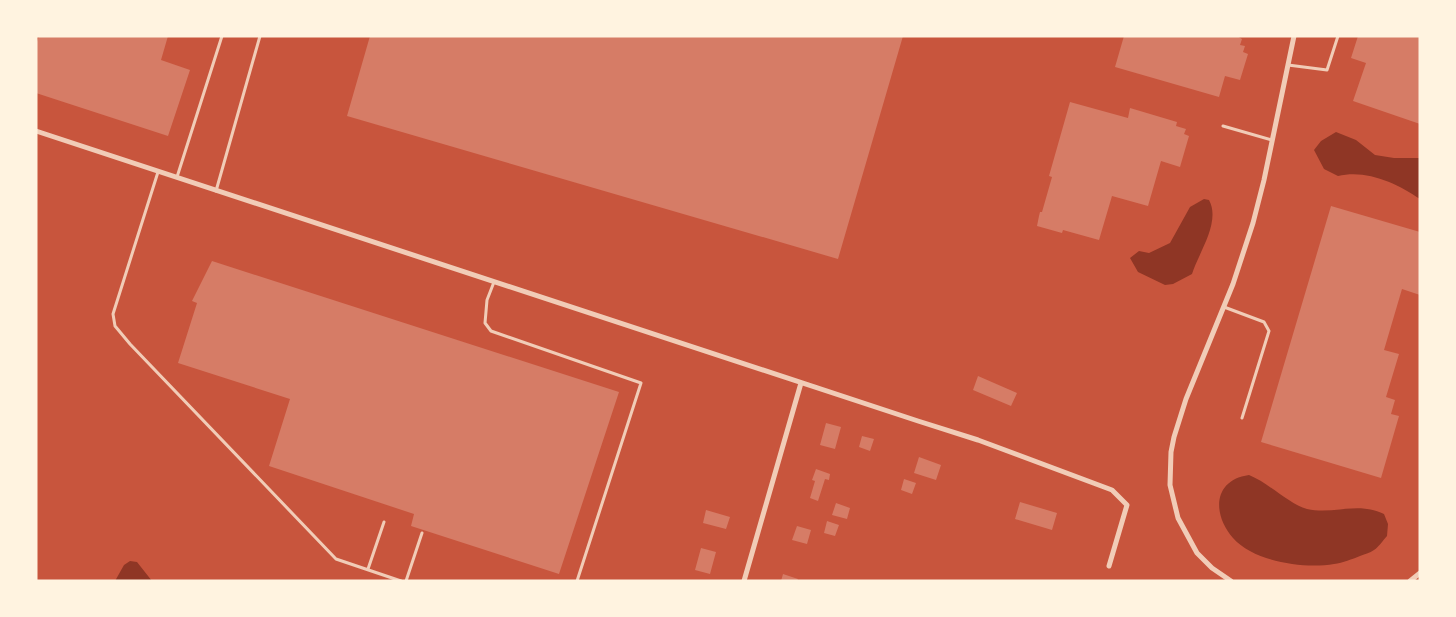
<svg xmlns="http://www.w3.org/2000/svg" width="1456" height="617" viewBox="0 0 1456 617" font-family="Karla,sans-serif">
<style>
.water{fill:#8f3625}
.building{fill:#d67c66}
.lines{fill:none;stroke-linecap:round;stroke-linejoin:round}
.service{stroke:#f1ccb7;stroke-width:3}
.minor{stroke:#f1ccb7;stroke-width:5}
</style>
<rect width="100%" height="100%" fill="#c8553d"/>
<path class="water" d="M1336,132l20,8 19,15 19,3h26v41c-23,-16 -54,-30 -82,-23l-14,-7 -10,-19 7,-9z
M1204,199l5,1c12,22 -10,52 -17,74l-19,10 -8,1 -27,-13 -8,-14 9,-7 10,2 21,-10 20,-36z
M1249,475c20,8 40,29 58,34 27,6 50,-8 77,5l4,10 -1,12c-4,4 -8,11 -13,14 -4,3 -10,4 -14,6 -8,3 -17,7 -26,8 -30,5 -80,-2 -101,-26 -21,-24 -20,-58 16,-63z
M130,561l7,1 15,19h-37l9,-16z"/>
<path class="building" d="M39,36h129l-7,24 29,10 -22,66 -132,-43v-49z
M370,36h533l-65,223 -491,-143z
M1124,36h113l5,3 -2,6 5,1 -2,6 5,2 -8,26 -15,-4 -6,21 -104,-30z
M1358,36h62v88l-67,-23 13,-38 -15,-5z
M1070,102l58,16 2,-10 47,14 -1,4 10,3 -2,5 5,2 -9,31 -19,-6 -13,45 -36,-10 -13,44 -36,-10 -1,3 -25,-7 2,-10 1,-4h2l10,-35 -3,-1z
M1331,206l89,26v63l-18,-6 -18,61 15,4 -13,43 9,3 -4,14 8,2 -18,62 -120,-36z
M212,261l407,131 -60,182 -148,-48 3,-12 -145,-48 21,-67 -112,-36 19,-60 -5,-2z
M978,376l39,17 -6,13 -38,-16z
M826,423l15,4 -6,22 -15,-4z
M862,436l12,3 -4,12 -11,-4z
M919,457l22,8 -5,15 -22,-7z
M816,469l14,5 -1,6 -4,-1 -7,22 -8,-3 5,-17 -3,-1z
M904,479l12,4 -4,11 -11,-4z
M1020,502l37,11 -5,17 -37,-11z
M836,503l14,5 -3,11 -15,-4z
M706,510l24,7 -4,12 -23,-6z
M827,521l12,4 -4,11 -11,-3z
M797,526l14,4 -4,14 -15,-4z
M701,548l15,4 -6,22 -15,-4z
M783,574l15,5 -1,2h-16z"/>
<g class="lines">
<path class="service" d="M1288,65l39,5 11,-34
M1223,126l49,14
M158,172l-45,142 2,12 15,18 206,215 65,22
M177,177l45,-141
M216,191l44,-155
M494,282l-7,18 -2,23 6,8 150,52 -64,198
M1224,307l40,15 5,9 -27,87
M368,569l16,-47
M406,581l16,-48"/>
<path class="minor" d="M36,131l882,290 60,19 134,50 15,15 -18,61
M744,581l57,-198
M1231,581l-19,-13 -15,-15 -19,-35 -8,-33 1,-33 3,-15 12,-38 47,-115 20,-61 11,-43 30,-144
M1410,581l10,-8"/>
</g>
<rect width="1456" height="617" fill="none" stroke="#fff3e0" stroke-width="75"/>
</svg>
